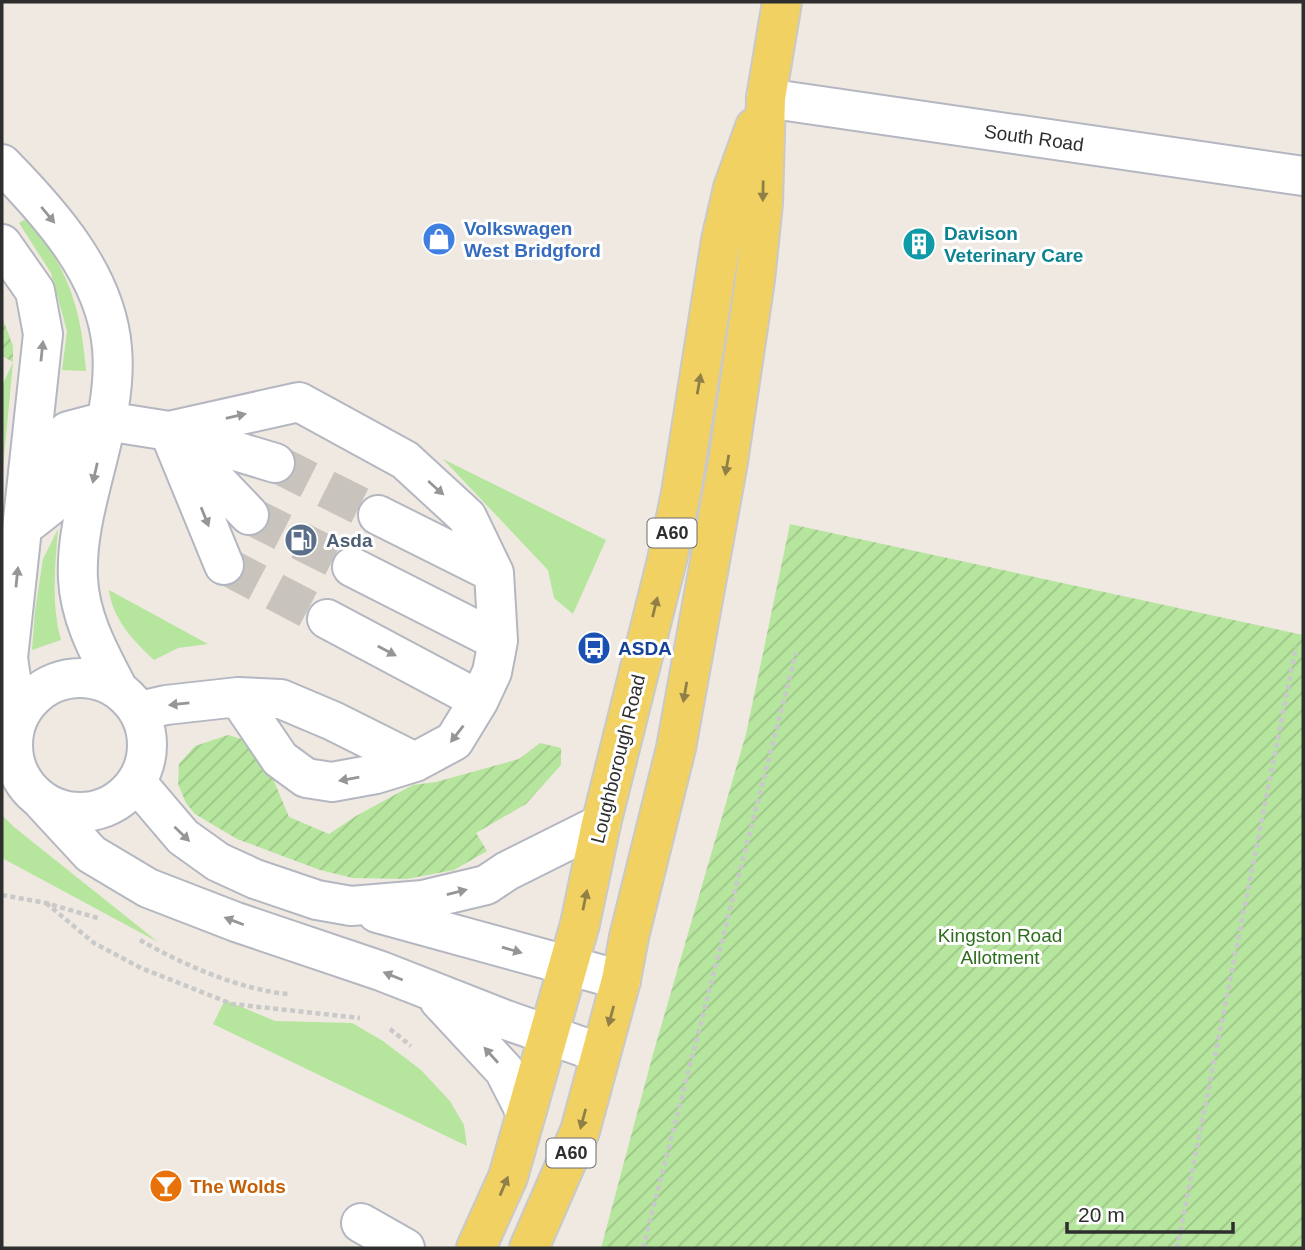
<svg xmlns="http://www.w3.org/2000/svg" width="1305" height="1250" viewBox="0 0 1305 1250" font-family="Helvetica,sans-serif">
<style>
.grass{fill:#b6e59e}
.garden{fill:url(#garden-furrows)}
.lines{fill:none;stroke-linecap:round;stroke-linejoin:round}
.minor-tunnel{stroke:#c8c4bd;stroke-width:38;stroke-dasharray:38 19;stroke-linecap:butt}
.minor-casing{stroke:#b4b7c1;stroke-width:42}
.major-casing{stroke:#c9c9c9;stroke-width:42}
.path{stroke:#c9c9c9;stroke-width:4.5;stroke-dasharray:5 3.5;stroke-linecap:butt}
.minor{stroke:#fff;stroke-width:38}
.major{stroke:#f2d163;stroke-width:38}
.oneway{fill:#908048}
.oneway2{fill:#969696}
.labels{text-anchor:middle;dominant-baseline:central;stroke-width:6;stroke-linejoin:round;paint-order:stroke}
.shield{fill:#fff;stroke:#6d6d6d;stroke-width:2}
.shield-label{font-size:18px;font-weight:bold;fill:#2e2e2e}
.street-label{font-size:19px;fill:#2e2e2e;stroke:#fff}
.shop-label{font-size:19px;font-weight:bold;fill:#366cbe;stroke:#fff;text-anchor:start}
.culture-label{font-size:19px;font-weight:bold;fill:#0d838f;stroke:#fff;text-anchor:start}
.service-label{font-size:19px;font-weight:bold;fill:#4e5e75;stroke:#fff;text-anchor:start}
.transit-label{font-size:19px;font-weight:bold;fill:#164399;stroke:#fff;text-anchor:start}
.park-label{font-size:19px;fill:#2c6e1b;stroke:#fff}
.food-label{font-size:19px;font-weight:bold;fill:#c56008;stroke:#fff;text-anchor:start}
</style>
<defs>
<pattern id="garden-furrows" width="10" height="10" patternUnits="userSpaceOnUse" patternTransform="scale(1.75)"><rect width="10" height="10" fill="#b6e59e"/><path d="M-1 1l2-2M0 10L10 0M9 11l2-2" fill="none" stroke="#9dc588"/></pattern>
</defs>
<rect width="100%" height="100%" fill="#efe9e1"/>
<path class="grass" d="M27,218c41,50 54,89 59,153l-24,-1 5,-39 -16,-58 -32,-50z
M13,362l-11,116v-92z
M443,459l163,81 -33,74 -19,-16 -6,-28z
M58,529c-3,38 -7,74 3,111l-29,10 3,-39 8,-52z
M109,590l99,54 -30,4 -24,12c-21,-20 -41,-40 -45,-70z
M2,815l12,12 144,115 -156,-84z
M225,1000l50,21 77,2 31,18 38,29 29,31 14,24 3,21 -254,-122z"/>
<path class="garden" d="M2,317l11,29v16l-11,-6z
M790,524l513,111v613h-702l52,-194 93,-320z
M228,735l20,6 26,40 15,36 40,17 27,-18 57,-31 23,-3 83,-23 21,-16 21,5v17l-35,39 -50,29 11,18 -33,19 -47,9 -54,-1 -33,-8 -83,-31 -42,-25 -9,-11 -8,-19 1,-20 16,-18z"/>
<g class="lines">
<path class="minor-tunnel" d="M275,463l103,52
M249,515l103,52
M224,565l103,54"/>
<defs>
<path id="minor" d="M766,98l537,78
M2,164c49,50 104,111 110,184 7,77 -38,157 -34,231 2,40 22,75 40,110
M2,244l33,47 8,43 -35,324 9,60
M169,431l55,134
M185,448l64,67
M378,515l116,58
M23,527l28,-22 17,-74 38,-10 63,10 106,32
M352,567l146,74
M327,619l152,81
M13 745a67 67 0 1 1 134 0a67 67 0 1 1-134 0Z
M238,697l42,62 26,19 26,4 44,-8 39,-12
M140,711l26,-6 72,-8 43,2 52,22 82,41 39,-21 25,-41 13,-28 6,-31 -4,-68 -27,-56 -62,-57 -106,-58 -130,29
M137,783l46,54 35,25 37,17 62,21 34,6 72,-6 63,-15 21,-14 94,-47
M42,801l49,53 57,34 88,34 145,49 125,49 94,33
M377,913l244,67
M439,1000l65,70 22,43
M361,1223l44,25"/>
<path id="major" d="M476,1248l32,-71 72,-253 21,-100 66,-264 14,-67 40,-253 12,-52 22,-61
M529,1248l51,-117 41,-151 8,-43 47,-189 52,-286 27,-182 8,-77 3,-105 16,-96"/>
</defs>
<use href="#minor" class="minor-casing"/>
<use href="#major" class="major-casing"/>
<path class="path" d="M2,895l44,8 55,16
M46,903l48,40 47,25 91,36 128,14
M140,940c41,24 101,50 148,54
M390,1029l21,17
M643,1248l153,-595
M1177,1248l119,-601"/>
<use href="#minor" class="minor"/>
<use href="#major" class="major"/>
</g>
<defs><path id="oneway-solid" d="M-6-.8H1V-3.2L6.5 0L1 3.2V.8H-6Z" transform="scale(1.75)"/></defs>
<g class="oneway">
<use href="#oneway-solid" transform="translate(763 191) rotate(91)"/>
<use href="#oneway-solid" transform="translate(699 384) rotate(-80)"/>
<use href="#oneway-solid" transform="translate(727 465) rotate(100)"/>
<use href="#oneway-solid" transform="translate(655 607) rotate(-76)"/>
<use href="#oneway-solid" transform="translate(685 692) rotate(100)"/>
<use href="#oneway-solid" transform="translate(585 900) rotate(-78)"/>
<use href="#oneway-solid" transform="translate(611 1016) rotate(105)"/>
<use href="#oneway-solid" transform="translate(583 1119) rotate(105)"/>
<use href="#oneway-solid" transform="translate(504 1186) rotate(-67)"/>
</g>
<g class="oneway2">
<use href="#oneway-solid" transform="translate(48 215) rotate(50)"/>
<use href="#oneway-solid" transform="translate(42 351) rotate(-84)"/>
<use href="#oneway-solid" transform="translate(236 416) rotate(-13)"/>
<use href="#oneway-solid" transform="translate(95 473) rotate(103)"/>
<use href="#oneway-solid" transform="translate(436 488) rotate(42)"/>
<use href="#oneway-solid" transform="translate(205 517) rotate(68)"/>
<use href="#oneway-solid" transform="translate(17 577) rotate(-84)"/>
<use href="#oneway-solid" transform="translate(387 651) rotate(28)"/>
<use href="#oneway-solid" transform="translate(179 704) rotate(174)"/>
<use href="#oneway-solid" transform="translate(457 734) rotate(128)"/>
<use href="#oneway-solid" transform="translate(349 779) rotate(170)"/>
<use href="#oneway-solid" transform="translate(182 834) rotate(44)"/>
<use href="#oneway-solid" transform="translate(457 892) rotate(-14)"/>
<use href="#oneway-solid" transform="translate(234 921) rotate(-159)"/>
<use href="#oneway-solid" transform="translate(512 950) rotate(16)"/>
<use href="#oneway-solid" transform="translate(393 976) rotate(-158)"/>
<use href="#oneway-solid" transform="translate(491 1055) rotate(-132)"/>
</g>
<defs>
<symbol id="shop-disc" viewBox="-11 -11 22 22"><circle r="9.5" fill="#3f7fe0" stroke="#fff"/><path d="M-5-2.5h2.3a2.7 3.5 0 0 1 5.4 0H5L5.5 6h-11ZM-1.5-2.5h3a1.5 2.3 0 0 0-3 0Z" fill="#fff"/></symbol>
<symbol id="building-disc" viewBox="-11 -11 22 22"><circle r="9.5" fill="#0f9aa8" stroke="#fff"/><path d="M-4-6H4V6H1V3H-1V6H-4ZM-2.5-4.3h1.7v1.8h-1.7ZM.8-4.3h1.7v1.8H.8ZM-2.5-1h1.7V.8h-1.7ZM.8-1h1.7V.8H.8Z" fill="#fff"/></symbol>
<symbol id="fuel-disc" viewBox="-11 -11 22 22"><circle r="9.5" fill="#5c6f8a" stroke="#fff"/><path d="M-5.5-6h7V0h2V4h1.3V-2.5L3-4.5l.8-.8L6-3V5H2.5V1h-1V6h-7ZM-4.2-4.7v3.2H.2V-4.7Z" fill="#fff"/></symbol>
<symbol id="bus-disc" viewBox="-11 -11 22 22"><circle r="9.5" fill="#1a4fb4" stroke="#fff"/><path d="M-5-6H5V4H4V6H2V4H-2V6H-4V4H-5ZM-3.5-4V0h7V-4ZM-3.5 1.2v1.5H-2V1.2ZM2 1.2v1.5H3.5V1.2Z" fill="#fff"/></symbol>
<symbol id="bar-disc" viewBox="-11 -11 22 22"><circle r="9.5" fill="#e8710a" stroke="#fff"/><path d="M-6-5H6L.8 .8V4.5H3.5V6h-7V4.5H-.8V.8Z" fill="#fff"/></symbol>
</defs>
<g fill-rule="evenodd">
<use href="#shop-disc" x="420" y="220" width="38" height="38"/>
<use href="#building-disc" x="900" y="225" width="38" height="38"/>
<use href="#fuel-disc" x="282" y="521" width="38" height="38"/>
<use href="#bus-disc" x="575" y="629" width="38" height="38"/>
<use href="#bar-disc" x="147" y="1167" width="38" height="38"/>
</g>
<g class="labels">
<g class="shield">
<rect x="647.5" y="518.5" width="49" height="29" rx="5"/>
<rect x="546.5" y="1138.5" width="49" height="29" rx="5"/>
</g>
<g class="shield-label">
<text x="672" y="533">A60</text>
<text x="571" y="1153">A60</text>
</g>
<g class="street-label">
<text transform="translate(1034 138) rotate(8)">South Road</text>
<text transform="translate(618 759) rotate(-76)">Loughborough Road</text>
</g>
<g class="shop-label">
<text x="464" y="228">Volkswagen<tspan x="464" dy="22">West Bridgford</tspan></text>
</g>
<g class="culture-label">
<text x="944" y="233">Davison<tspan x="944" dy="22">Veterinary Care</tspan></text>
</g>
<g class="service-label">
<text x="326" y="540">Asda</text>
</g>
<g class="transit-label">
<text x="618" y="648">ASDA</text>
</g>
<g class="park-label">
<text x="1000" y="935">Kingston Road<tspan x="1000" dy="22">Allotment</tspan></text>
</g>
<g class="food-label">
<text x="190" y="1186">The Wolds</text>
</g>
</g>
<rect width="1305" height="1250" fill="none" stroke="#2e2e2e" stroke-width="7"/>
<path d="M1067 1222v10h166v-10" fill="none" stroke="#2e2e2e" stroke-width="3.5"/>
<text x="1078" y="1222" font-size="21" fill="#2e2e2e" stroke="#ffffff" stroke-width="5" paint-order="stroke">20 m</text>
</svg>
